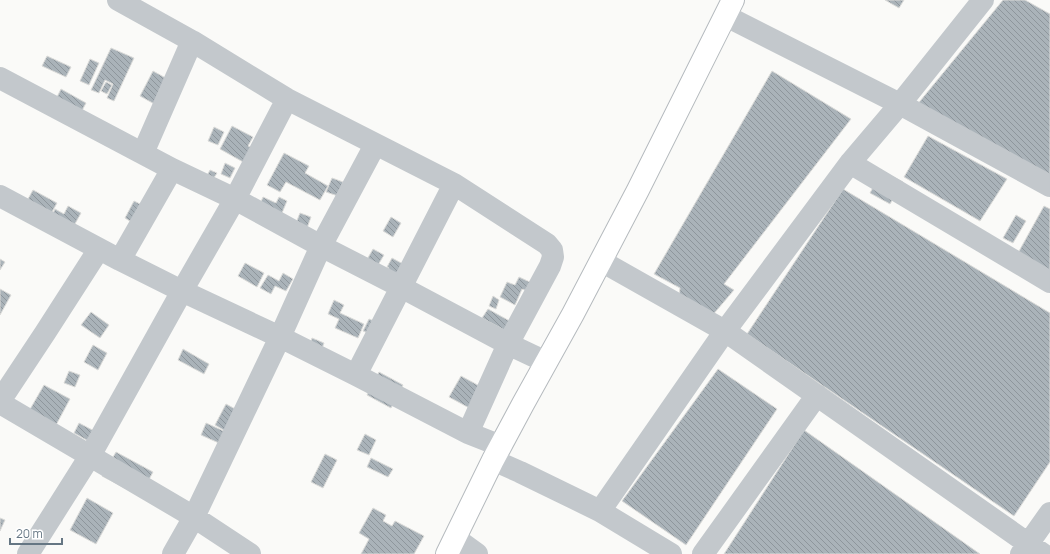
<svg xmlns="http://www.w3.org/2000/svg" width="1050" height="554" viewBox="0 0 1050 554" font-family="Manrope,sans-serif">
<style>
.building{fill:url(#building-back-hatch);stroke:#dcdcda}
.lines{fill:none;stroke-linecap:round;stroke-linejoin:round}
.major-casing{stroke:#b5babe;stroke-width:24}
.minor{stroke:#c3c8cc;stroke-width:22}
.major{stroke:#fff;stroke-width:22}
</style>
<defs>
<pattern id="building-back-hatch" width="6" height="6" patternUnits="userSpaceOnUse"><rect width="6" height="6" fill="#aab3b9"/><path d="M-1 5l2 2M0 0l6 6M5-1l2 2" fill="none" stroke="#8e969c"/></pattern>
</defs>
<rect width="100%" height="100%" fill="#fafaf8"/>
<path class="building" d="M885,0h19l-5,8z
M1003,0h22l25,14v165l-134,-73z
M111,48l23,10 -20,43 -7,-3 6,-14 -8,-4 -6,13 -8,-3z
M47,56l24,11 -5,10 -24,-11z
M90,59l9,4 -10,22 -9,-4z
M153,71l18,10 -13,25 -18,-10z
M772,71l79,48 -127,165 10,6 -23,27 -32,-20 1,-9 -26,-14z
M106,82l6,3 -5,9 -6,-3z
M61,89l25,14 -10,19 -25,-13z
M232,126l21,11 -5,9 12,6 -8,15 -32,-18z
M214,127l10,5 -6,13 -10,-4z
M928,136l79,43 -27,42 -76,-44z
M284,153l25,13 -4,7 23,13 -8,14 -34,-18 -6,10 -13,-7z
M225,163l10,5 -5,10 -9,-4z
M210,170l7,3 -7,11 -6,-3z
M882,171l21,11 -13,22 -20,-11z
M332,178l11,4 -5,14 -12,-4z
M843,189l207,124v149l-36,54 -267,-182z
M33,190l24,13 -11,20 -24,-13z
M263,197l13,6 3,-6 8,4 -8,19 -25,-2z
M134,201l8,4 -9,18 -8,-5z
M68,206l13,7 -10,18 -21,-11 5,-11 9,5z
M1044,206l6,3v64l-32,-20z
M300,213l11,4 -4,11 -11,-5z
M1016,215l10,6 -13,22 -10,-5z
M391,217l10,6 -8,14 -10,-6z
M373,249l11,6 -9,15 -10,-7z
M392,258l22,12 -32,11 7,-13 -2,-1z
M0,259l5,3 -5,8z
M245,263l19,10 -7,14 -19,-11z
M283,273l10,6 -7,12 -11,-5 -4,8 -11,-6 8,-13 11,6z
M519,277l15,7 -4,8 -8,-3 -7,16 -15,-8 7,-15 8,3z
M0,289l11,6 -11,20z
M493,296l6,4 -3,9 -7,-3z
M334,300l10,5 -4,8 24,11 -6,14 -23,-10 4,-9 -11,-5z
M488,309l27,15 -5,9 -28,-15z
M91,312l18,13 -9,13 -19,-13z
M369,319l10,4 -6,12 -10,-4z
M312,338l12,5 -3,8 -12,-4z
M93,345l14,8 -9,17 -14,-8z
M183,349l26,15 -5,10 -26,-14z
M718,369l59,40 -91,136 -64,-44z
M69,371l11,4 -5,12 -11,-4z
M379,372l24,13 -12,23 -24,-13z
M461,376l24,13 -12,21 -24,-13z
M44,385l26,14 -14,26 -27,-14z
M226,404l13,7 -12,21 -12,-7z
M79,423l19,10 -6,10 -18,-10z
M206,423l20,9 -5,12 -20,-9z
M804,430l176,124h-256z
M365,434l11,6 -7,15 -12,-5z
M116,452l37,20 -13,24 -38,-20z
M325,454l12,6 -14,28 -12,-6z
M371,458l22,11 -5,8 -21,-10z
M87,498l26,15 -17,31 -26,-14z
M373,508l13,7 -3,6 9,5 3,-5 29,15 -10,18h-53l8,-15 -10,-6z
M0,518l5,2 -5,11z"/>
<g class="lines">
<defs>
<path id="major" d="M447,554l46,-94 30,-56 50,-90 65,-124 95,-190"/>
</defs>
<use href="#major" class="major-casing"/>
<path class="minor" d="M118,0l74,41 95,58 167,85 93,60 5,6 1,7 -3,9 -42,78 -40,89
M726,16l174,88 150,82
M0,78l172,91 63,30 86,47 80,41 107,57 38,18
M143,153l49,-112
M850,163l200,119
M0,196l120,64 62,31 98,46 76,38 112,58 33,13
M120,260l52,-91
M601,261l124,70 318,223
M356,375l98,-191
M0,401l45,-68 54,-84
M0,403l194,114 56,37
M493,460l27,12 80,39 125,-180 125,-168 50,-59 83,-104
M600,511l71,43
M455,538l22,16
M28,554l62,-98 92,-165 53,-92 52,-100
M173,554l21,-37 86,-180 41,-91 54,-101
M703,554l114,-159
M1021,554l29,-41"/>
<use href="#major" class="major"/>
</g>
<path d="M10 538v6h52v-6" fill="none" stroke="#657683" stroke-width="2"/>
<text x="16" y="538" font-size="12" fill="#657683" stroke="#ffffff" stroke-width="3" paint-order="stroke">20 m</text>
</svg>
